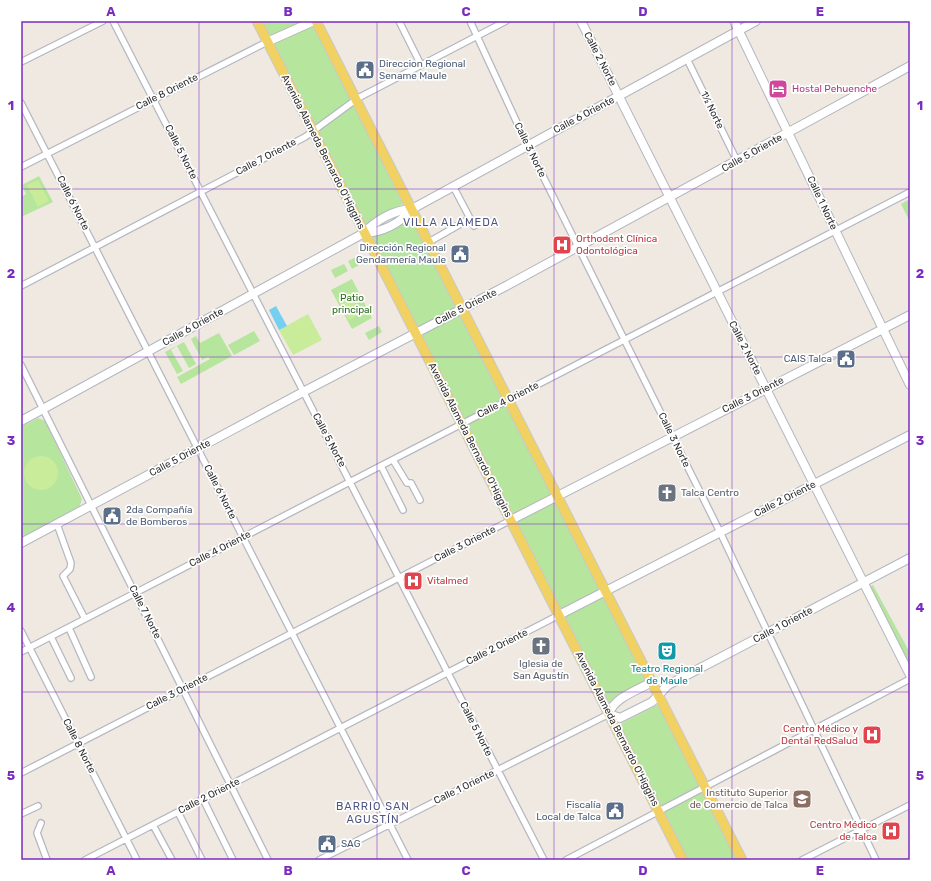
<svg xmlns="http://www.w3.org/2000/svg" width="931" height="881" viewBox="0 0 931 881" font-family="Rubik,sans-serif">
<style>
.green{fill:#b6e59e}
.pitch{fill:#c9ec9a}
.water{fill:#75cff0}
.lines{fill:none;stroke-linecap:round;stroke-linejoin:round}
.street-casing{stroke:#b4b7c1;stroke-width:8}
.secondary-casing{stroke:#b4b7c1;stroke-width:10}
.primary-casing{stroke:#c9c9c9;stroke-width:11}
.street{stroke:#fff;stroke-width:5.5}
.secondary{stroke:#fff;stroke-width:8}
.primary{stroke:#f2d163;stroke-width:9}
.grid{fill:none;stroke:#7b2cbf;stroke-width:1;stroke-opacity:0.55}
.labels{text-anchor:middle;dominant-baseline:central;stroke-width:3.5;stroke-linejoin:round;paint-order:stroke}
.street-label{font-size:10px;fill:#2e2e2e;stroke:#fff}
.service-label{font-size:10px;fill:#4e5e75;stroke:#fff;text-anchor:start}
.hotel-label{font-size:10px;fill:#b23c85;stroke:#fff;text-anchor:start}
.health-label{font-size:10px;fill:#be3a42;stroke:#fff;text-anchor:start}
.park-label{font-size:10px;fill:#2c6e1b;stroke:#fff}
.worship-label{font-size:10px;fill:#5b616d;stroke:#fff;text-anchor:start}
.culture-label{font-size:10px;fill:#0d838f;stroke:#fff}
.education-label{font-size:10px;fill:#785e54;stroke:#fff;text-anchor:end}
.neighbourhood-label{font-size:11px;letter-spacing:1px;fill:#4d5680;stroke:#fff}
.neatline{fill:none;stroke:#7b2cbf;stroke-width:1.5}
.grid-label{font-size:13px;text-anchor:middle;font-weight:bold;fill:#7b2cbf}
</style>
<rect width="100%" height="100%" fill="#efe9e1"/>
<path class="green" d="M259,21h53l91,183 -38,21z
M39,176l14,26 -32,15v-20l5,-3 -4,-9z
M910,199v23l-9,-18z
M408,217h3l236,460 -1,6 -37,20h-1l-237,-466z
M358,256l3,8 -9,5 -4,-8z
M344,264l4,7 -13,7 -4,-8z
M352,279l20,39 -20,11 -21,-39z
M379,326l3,6 -13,8 -4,-7z
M254,331l6,10 -26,14 -6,-10z
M219,333l13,23 -51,28 -4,-7 33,-18 -2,-2 -6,3 -11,-21 5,-3 4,7z
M184,342l12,22 -7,4 -12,-22 -6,4 12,21 -6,3 -12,-22z
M38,418l7,3 37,78 -3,9 -58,30v-111z
M873,585l37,68v18l-41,-84z
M657,705l5,3 77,152h-52l-67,-133 2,-4z"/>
<path class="pitch" d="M38,180l11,21 -11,6 -11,-22z
M349,292l11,22 -11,6 -12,-22z
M308,314l14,26 -29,15 -14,-25z
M24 473a17 17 0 1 1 34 0a17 17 0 1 1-34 0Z"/>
<path class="water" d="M276,306l11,20 -8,4 -10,-20z"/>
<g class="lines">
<defs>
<path id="street" d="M113,21l431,839
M399,21l22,44
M470,21l55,119 195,392 156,328
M687,59l50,102
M21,62l82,-41
M21,103l387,757
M21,167l246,-125
M453,186l21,40
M429,242l40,-23
M21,286l284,-149 53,-39 148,-77
M21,365l247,495
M393,460l14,23h4l9,17
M381,466l22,44
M57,524l14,39 -1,6 -7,7 22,43
M69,628l22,49
M21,631l116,229
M51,637l20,41
M21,652l889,-460
M21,773l490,-253
M203,799l30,61
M178,812l24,48
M21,814l17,-8
M41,823l-4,10 10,27
M153,825l19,35
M85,860l474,-245
M319,860l290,-146
M566,860l344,-181
M802,860l108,-55"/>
<path id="secondary" d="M581,21c109,218 219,436 329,654
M734,21l176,364
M267,42l47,-21
M364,233c19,-1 36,-10 48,-24l344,-188
M21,421l343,-188c12,-13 30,-23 48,-24
M511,520l399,-205
M21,543l282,-151 203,-106 404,-220
M559,615l351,-180
M652,682c-14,8 -39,16 -43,32l11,4 32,-16 16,-17 242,-127"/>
<path id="primary" d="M257,21l426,839
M316,21l426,839"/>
</defs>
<use href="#street" class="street-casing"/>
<use href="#secondary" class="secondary-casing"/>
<use href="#primary" class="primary-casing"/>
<use href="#street" class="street"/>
<use href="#secondary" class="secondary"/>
<use href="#primary" class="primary"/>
</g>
<path class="grid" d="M199,21v839M377,21v839M554,21v839M732,21v839M21,189h889M21,357h889M21,524h889M21,692h889"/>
<defs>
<symbol id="civic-square" viewBox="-11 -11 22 22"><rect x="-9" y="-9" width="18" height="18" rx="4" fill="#5c6f8a" stroke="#fff"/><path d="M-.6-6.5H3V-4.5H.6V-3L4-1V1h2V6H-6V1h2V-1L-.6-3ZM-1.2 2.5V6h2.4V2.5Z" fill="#fff"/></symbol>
<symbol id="hotel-square" viewBox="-11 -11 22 22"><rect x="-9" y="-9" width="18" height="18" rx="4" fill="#d1479c" stroke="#fff"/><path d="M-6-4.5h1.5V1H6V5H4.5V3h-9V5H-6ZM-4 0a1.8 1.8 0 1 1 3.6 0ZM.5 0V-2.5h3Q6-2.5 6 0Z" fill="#fff"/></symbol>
<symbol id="hospital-square" viewBox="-11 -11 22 22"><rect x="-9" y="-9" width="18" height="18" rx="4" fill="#e0444e" stroke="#fff"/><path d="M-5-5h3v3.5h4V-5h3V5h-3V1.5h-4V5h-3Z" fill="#fff"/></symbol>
<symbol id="church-square" viewBox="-11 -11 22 22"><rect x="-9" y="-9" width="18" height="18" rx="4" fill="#6b7280" stroke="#fff"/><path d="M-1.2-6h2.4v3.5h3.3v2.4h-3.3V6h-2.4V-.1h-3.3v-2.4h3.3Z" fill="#fff"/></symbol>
<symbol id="theatre-square" viewBox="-11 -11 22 22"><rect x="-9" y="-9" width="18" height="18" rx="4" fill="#0f9aa8" stroke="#fff"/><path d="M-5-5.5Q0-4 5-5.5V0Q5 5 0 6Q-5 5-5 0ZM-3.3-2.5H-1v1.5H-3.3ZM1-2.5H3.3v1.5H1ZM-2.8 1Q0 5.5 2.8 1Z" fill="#fff"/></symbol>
<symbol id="university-square" viewBox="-11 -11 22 22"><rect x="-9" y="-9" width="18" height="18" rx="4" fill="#8d6e63" stroke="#fff"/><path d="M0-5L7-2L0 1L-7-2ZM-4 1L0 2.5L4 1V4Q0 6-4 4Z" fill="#fff"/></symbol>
</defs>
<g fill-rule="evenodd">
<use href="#civic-square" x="354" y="59" width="22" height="22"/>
<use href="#hotel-square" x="767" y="78" width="22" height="22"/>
<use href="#hospital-square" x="551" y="234" width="22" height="22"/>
<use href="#civic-square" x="449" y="243" width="22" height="22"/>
<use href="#civic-square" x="835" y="348" width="22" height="22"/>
<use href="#church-square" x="656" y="482" width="22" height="22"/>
<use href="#civic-square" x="101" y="505" width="22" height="22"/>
<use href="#hospital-square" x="402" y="570" width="22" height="22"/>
<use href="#church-square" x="530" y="635" width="22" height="22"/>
<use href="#theatre-square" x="656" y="640" width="22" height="22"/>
<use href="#hospital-square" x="861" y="724" width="22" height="22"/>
<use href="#university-square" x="791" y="788" width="22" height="22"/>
<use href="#civic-square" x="604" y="800" width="22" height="22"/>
<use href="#hospital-square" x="880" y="820" width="22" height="22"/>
<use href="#civic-square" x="316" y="833" width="22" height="22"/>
</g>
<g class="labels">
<g class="street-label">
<text transform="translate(600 59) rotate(63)">Calle 2 Norte</text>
<text transform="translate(167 92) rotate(-27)">Calle 8 Oriente</text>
<text transform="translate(712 110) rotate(64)">1½ Norte</text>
<text transform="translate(584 115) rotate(-28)">Calle 6 Oriente</text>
<text transform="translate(530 150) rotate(64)">Calle 3 Norte</text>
<text transform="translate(181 152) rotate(63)">Calle 5 Norte</text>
<text transform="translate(323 152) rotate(63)">Avenida Alameda Bernardo O'Higgins</text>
<text transform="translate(752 153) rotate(-29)">Calle 5 Oriente</text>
<text transform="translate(266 157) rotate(-28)">Calle 7 Oriente</text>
<text transform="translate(73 203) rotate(63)">Calle 6 Norte</text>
<text transform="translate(822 203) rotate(65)">Calle 1 Norte</text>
<text transform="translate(466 307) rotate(-27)">Calle 5 Oriente</text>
<text transform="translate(193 327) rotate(-29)">Calle 6 Oriente</text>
<text transform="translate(745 348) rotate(63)">Calle 2 Norte</text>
<text transform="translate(753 395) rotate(-27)">Calle 3 Oriente</text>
<text transform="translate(508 400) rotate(-27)">Calle 4 Oriente</text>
<text transform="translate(329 440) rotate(62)">Calle 5 Norte</text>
<text transform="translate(470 440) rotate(63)">Avenida Alameda Bernardo O'Higgins</text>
<text transform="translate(674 440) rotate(64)">Calle 3 Norte</text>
<text transform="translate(180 458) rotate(-28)">Calle 5 Oriente</text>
<text transform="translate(220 492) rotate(63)">Calle 6 Norte</text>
<text transform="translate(785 499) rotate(-27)">Calle 2 Oriente</text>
<text transform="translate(465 544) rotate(-27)">Calle 3 Oriente</text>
<text transform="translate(220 549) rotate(-27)">Calle 4 Oriente</text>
<text transform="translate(145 612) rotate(63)">Calle 7 Norte</text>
<text transform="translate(783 625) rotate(-28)">Calle 1 Oriente</text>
<text transform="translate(497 647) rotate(-27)">Calle 2 Oriente</text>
<text transform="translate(177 692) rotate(-27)">Calle 3 Oriente</text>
<text transform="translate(476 729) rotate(63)">Calle 5 Norte</text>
<text transform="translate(617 729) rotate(63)">Avenida Alameda Bernardo O'Higgins</text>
<text transform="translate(79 746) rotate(63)">Calle 8 Norte</text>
<text transform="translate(464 787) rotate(-26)">Calle 1 Oriente</text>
<text transform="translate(209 796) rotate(-27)">Calle 2 Oriente</text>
</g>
<g class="service-label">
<text x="379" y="64">Direccion Regional<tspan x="379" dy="12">Sename Maule</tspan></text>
<text x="446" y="248" text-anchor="end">Dirección Regional<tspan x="446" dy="12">Gendarmería Maule</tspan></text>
<text x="832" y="359" text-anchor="end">CAIS Talca</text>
<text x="126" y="510">2da Compañía<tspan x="126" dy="12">de Bomberos</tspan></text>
<text x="601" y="805" text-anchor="end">Fiscalía<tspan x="601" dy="12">Local de Talca</tspan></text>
<text x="341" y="844">SAG</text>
</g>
<g class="hotel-label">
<text x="792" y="89">Hostal Pehuenche</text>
</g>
<g class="health-label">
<text x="576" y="239">Orthodent Clínica<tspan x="576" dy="12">Odontológica</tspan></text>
<text x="427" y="581">Vitalmed</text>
<text x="858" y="729" text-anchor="end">Centro Médico y<tspan x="858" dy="12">Dental RedSalud</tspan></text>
<text x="877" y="825" text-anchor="end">Centro Médico<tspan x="877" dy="12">de Talca</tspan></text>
</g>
<g class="park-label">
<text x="352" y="298">Patio<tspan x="352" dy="12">principal</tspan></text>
</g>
<g class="worship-label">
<text x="681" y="493">Talca Centro</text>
<text x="541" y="664" text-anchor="middle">Iglesia de<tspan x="541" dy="12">San Agustín</tspan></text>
</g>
<g class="culture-label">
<text x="667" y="669">Teatro Regional<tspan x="667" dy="12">de Maule</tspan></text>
</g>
<g class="education-label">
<text x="788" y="793">Instituto Superior<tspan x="788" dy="12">de Comercio de Talca</tspan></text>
</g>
<g class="neighbourhood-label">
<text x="451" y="222">VILLA ALAMEDA</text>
<text x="373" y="806">BARRIO SAN<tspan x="373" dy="13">AGUSTÍN</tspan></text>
</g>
</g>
<rect width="931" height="881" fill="none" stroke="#ffffff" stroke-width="44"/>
<rect x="22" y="22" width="887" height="837" class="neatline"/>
<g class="grid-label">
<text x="111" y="16">A</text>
<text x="288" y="16">B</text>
<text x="466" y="16">C</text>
<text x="643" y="16">D</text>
<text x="820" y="16">E</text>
<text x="11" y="110">1</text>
<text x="920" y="110">1</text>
<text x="11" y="278">2</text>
<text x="920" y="278">2</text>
<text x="11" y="445">3</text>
<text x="920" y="445">3</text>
<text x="11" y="612">4</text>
<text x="920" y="612">4</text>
<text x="11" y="780">5</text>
<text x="920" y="780">5</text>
<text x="111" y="875">A</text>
<text x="288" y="875">B</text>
<text x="466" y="875">C</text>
<text x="643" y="875">D</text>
<text x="820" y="875">E</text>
</g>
</svg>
